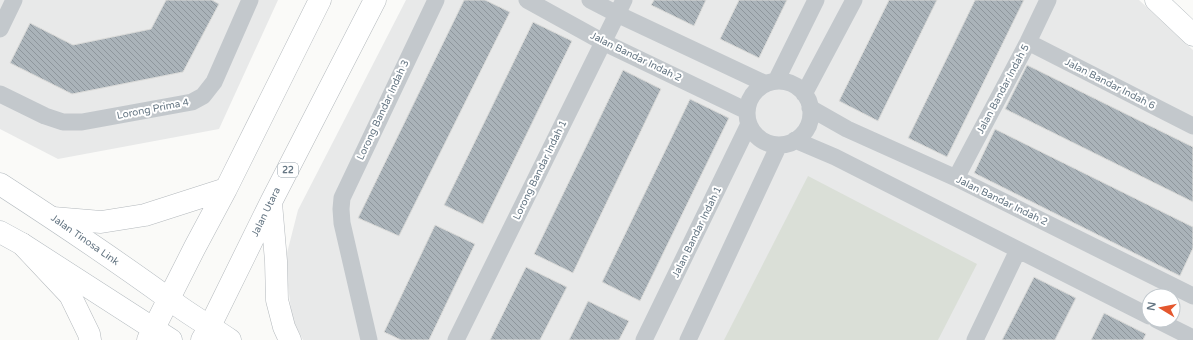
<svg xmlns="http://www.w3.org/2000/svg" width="1193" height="340" viewBox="0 0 1193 340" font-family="'Varela Round',sans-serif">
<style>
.built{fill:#e8e9e9;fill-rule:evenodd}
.green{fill:#dadfd7}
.building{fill:url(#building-back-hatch);stroke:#dcdcda}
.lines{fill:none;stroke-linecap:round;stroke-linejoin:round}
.secondary-casing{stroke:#b3babf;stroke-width:23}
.highway-casing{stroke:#b4b9bd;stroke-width:23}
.street{stroke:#c3c8cc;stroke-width:17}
.secondary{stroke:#fff;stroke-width:22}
.highway{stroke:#fff;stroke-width:22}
.labels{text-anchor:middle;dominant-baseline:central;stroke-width:4;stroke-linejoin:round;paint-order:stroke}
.shield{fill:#fff;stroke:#939fa8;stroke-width:1}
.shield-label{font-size:9px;font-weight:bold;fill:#657683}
.street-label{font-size:10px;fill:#657683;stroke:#fff}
</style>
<defs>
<pattern id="building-back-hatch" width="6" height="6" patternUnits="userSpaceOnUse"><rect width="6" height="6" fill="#aab3b9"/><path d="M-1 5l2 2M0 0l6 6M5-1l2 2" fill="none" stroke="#8e969c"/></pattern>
</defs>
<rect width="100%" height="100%" fill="#fafaf8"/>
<path class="built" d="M0,0h278l-59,129 -161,30 -58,-30z
M406,0h733l54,50v290h-890l-11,-22 -7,-57 13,-51zM1149,296h24v24h-24z"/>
<path class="green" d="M808,176l169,88 -39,76h-214z"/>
<path class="building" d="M166,0h46l7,4 -36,68 -111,22 -62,-31 20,-40 43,22 78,-16z
M464,0h21l25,12 -111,224 -41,-18z
M654,0h52l-12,26 -43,-21z
M739,0h48l-28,58 -39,-19z
M889,0h48l-59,121 -39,-20z
M975,0h49l-77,157 -39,-19z
M533,22l39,19 -89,183 -39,-19z
M1027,65l166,82v55l-188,-93z
M623,70l38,19 -88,184 -39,-19z
M690,99l39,19 -89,183 -38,-19z
M995,129l198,98v21l-13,28 -206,-103z
M435,225l40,19 -46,96h-28l-17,-8z
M526,267l41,20 -27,53h-50z
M1034,277l42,21 -21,42h-53z
M588,301l41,20 -10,19h-50z
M1104,313l42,21 -3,6h-52z"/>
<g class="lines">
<defs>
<path id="secondary" d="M1156,0l37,35
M0,184c57,37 114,75 169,115 19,15 41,27 61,41
M0,232l22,12 149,96"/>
<path id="highway" d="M271,203l5,58 1,39 7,27 6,13
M53,218l48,4 44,-7 81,-26
M22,244l48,51 19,39 1,6
M148,340l47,-93 31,-58 94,-189
M202,340l8,-14 61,-124 104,-202"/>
</defs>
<use href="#secondary" class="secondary-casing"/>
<use href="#highway" class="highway-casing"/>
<path class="street" d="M527,0l76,42 144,69
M590,0l27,14 149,70
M0,29l14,-29
M1028,42l165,84
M776,81l40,-81
M747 113a32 32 0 1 1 64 0a32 32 0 1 1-64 0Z
M0,94l45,22 18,6h19l110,-20 11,-6 11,-14 36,-82
M804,94l50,-94
M810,108l37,21 109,49 237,118
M795,140l40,17 314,159
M956,178l72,-136 20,-42
M1157,320l36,18
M369,340l-27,-117 -1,-14 1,-11 94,-198
M456,340l168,-340
M644,340l105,-216
M688,340l91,-195
M975,340l43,-90"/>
<use href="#secondary" class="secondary"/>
<use href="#highway" class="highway"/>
</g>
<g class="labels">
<rect class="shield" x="278" y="163" width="20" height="14" rx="3"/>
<g class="shield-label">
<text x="288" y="170">22</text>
</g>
<g class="street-label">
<text transform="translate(636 57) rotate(26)">Jalan Bandar Indah 2</text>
<text transform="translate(1110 84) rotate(27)">Jalan Bandar Indah 6</text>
<text transform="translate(1003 89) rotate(-62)">Jalan Bandar Indah 5</text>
<text transform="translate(153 109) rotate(-11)">Lorong Prima 4</text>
<text transform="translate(383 110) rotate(-65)">Lorong Bandar Indah 3</text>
<text transform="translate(540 170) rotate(-64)">Lorong Bandar Indah 1</text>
<text transform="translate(1002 201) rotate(26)">Jalan Bandar Indah 2</text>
<text transform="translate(266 212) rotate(-64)">Jalan Utara</text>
<text transform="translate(697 232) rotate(-64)">Jalan Bandar Indah 1</text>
<text transform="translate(85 240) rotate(35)">Jalan Tinosa Link</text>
</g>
</g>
<g transform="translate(1161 308) rotate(280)"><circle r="19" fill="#ffffff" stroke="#c1c8cd"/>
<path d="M0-3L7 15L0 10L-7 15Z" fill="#e4572e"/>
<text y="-6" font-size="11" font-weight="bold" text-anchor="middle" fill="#657683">N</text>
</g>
</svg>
